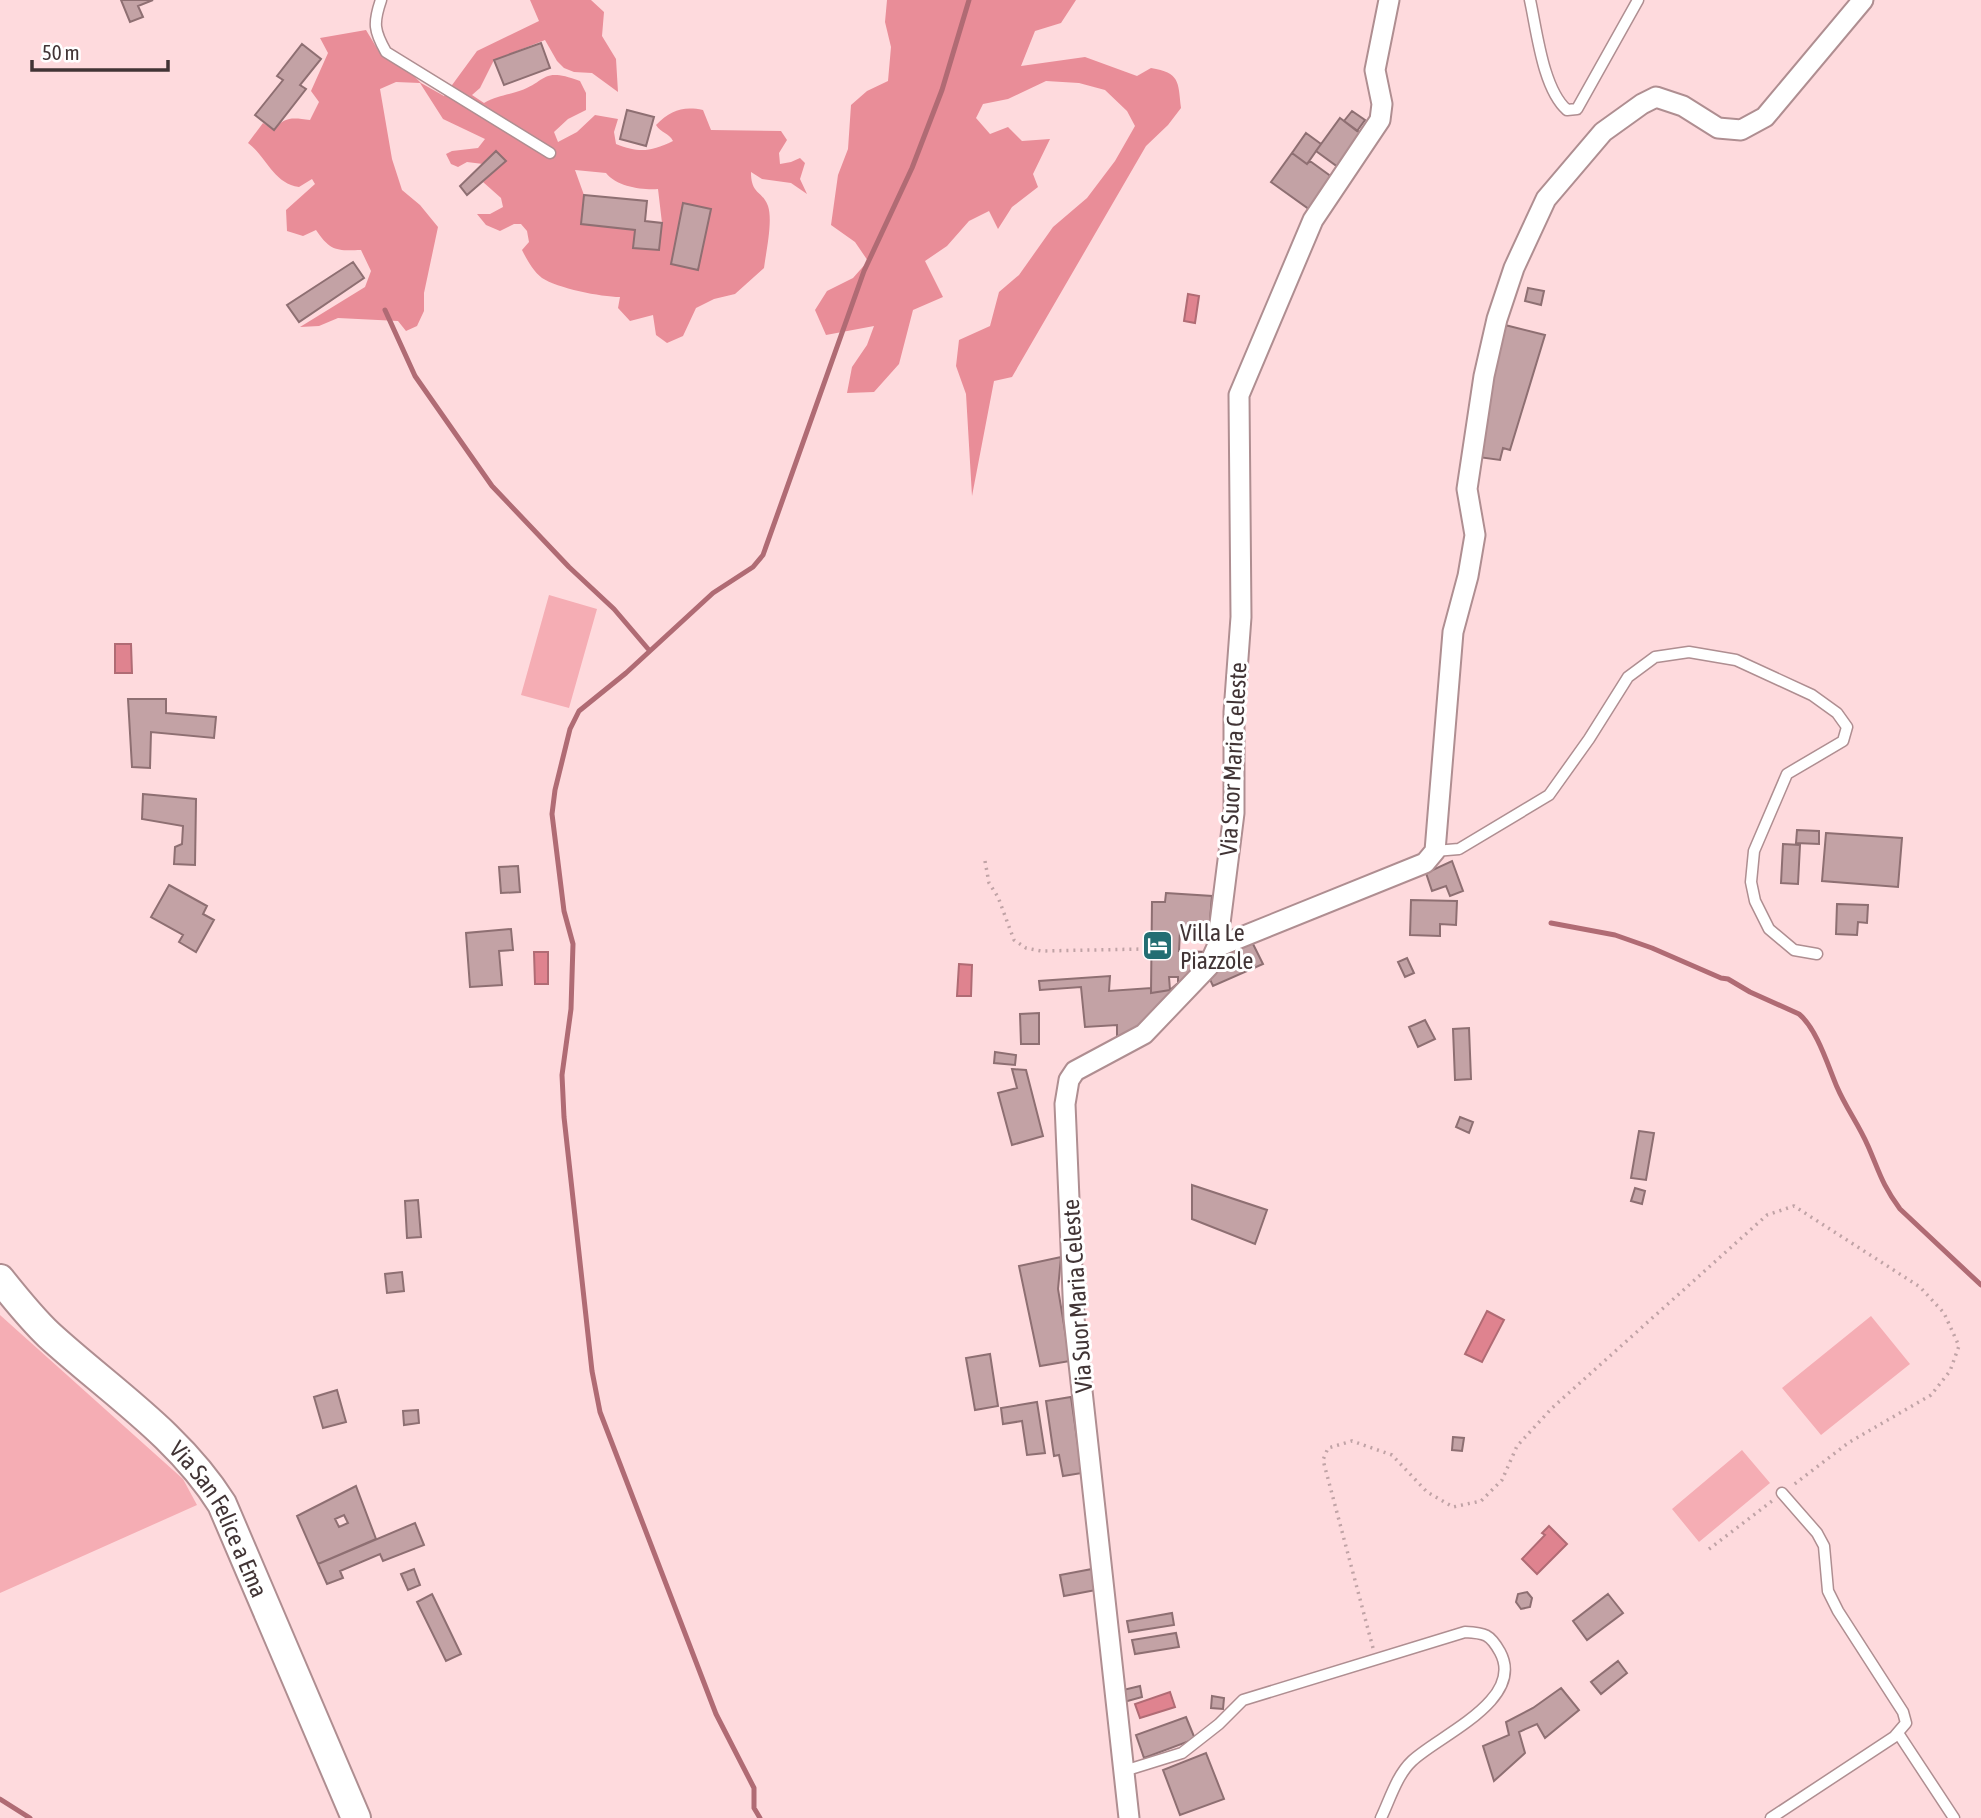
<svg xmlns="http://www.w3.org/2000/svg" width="1981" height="1818" viewBox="0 0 1981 1818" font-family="'Asap Condensed',sans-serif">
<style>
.green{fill:#f5adb4}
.forest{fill:#e98d98;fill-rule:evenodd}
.water{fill:#df838f;stroke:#b06b74;stroke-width:2}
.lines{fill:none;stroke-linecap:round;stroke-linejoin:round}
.stream{stroke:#b06b74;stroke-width:5}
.building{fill:#c3a2a5;stroke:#8e6f72;stroke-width:2;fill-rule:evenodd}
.lane-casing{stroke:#af8e91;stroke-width:13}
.street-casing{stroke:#af8e91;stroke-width:23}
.secondary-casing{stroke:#af8e91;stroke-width:32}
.path{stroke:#c0a3a6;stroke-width:3.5;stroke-dasharray:2 5;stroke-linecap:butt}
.lane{stroke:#fff;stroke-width:10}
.street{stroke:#fff;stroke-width:19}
.secondary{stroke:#fff;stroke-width:28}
.labels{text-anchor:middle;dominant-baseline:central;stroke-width:6;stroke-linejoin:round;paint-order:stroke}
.street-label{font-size:24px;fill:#413435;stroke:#fff}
.poi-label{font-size:24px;fill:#413435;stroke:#fff;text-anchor:start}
</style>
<rect width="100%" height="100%" fill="#fedadd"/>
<path class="green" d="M549,595l48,14 -28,99 -48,-13z
M0,1315l183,164 14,26 -197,88z
M1871,1316l39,48 -89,71 -39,-47z
M1742,1450l28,33 -71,59 -27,-33z"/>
<path class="forest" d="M530,0h61l13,12 -2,24 14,23 2,33 -26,-19 -18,-1 -10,-4 -7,-7 -12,-21 -51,20 -14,28 -8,7 12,8c12,-7 19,-7 32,-11 32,-9 23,-26 64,-11l6,12v17l-18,9 -14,13 4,10 19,-10 18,-17 23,4 -4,13 2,12c23,9 34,8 57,-3 -4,-8 -12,-8 -17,-16 15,-15 27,-19 47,-15l8,20 70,1 6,9 -8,13 1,11 11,-2 9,-4 5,5 -5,16 7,15 -16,-11 -29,-4 -11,-7c0,23 11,18 17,34 5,15 -2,46 -4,62l-29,26 -21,5 -18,9 -13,28 -16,7 -11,-8 -3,-20 -23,6 -12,-13 2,-11c-19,0 -63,-9 -78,-19 -9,-7 -15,-18 -20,-28l7,-8 -2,-11 -6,-7h-7l-14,7 -14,-6 -9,-11h13l13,-7 -2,-9 -18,-16 23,-21 -10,-9 -13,12 -16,-2 -9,5 -7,-3 -5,-10 6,-3 26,-3 7,-9 -42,-20 -23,-36 -24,-1 -16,7 12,70 10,31 18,15 18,22 -14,66v18l-7,15 -11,5 -8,-10 -60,-3 -19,8 -19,1 65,-40 6,-16 -10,-21c-24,1 -31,1 -45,-20l-13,6 -16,-5 -1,-21 29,-26 -3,-5 -13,8c-26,-4 -32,-30 -51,-44l15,-20 11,7c11,-14 19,-12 36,-10l9,-18 -8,-11 17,-38 -8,-15 46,-8 15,25 29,17 11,11 23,13 33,-45 62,-30zM575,170l31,3c11,14 36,17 52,16l4,34 -27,7 -54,-6 3,-29zM683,203l27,6 -12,60 -27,-5z
M887,0h189l-15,23 -26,8 -14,35 64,-9 52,19 14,-8c29,5 27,13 30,40l-13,17 -22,21 -134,231 -18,4 -22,115 -6,-102 -10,-28 3,-26 31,-14 9,-34 20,-17 34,-48 34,-29 28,-37 20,-35 -8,-15 -22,-21 -26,-7 -33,-2 -38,18 -25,5 -7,14 14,16 18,-7 14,14 28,-2 -17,35 5,13 -26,20 -14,22 -9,-18 -20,10 -22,25 -22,15 18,36 -30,13 -14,54 -25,28 -27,1 5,-26 15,-22 7,-19 -48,9 -11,-25 12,-19 26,-13 15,-17 -13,-19 -24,-17 7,-50 10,-26 3,-44 16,-14 21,-10 3,-34 -6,-25z"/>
<path class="water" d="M1188,294l11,2 -4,27 -11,-2z
M115,644h16l1,29h-17z
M534,952h14v32h-13z
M959,964l13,1 -1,31h-14z
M1487,1311l17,9 -22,42 -17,-8z
M1549,1526l18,18 -30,30 -15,-15 23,-24 -3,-2z
M1170,1692l5,15 -35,11 -5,-14z"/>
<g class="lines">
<path class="stream" d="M385,310l30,66 77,110 77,81 45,42 35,41
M1551,923l64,12 37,13 69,30 7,1 22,13 49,22c18,15 29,52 38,73 9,21 22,38 31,59 11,25 14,39 32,63l81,76
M0,1799l30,19
M760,1818l-6,-10v-20l-38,-74 -116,-302 -8,-41 -28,-254 -2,-42 9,-66 2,-65 -9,-33 -12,-97 3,-24 15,-61 9,-18 47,-38 87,-80 40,-26 10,-12 101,-284 48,-103 30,-78 27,-90"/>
</g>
<path class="building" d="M121,0h32l-15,6 5,11 -13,5z
M541,43l9,25 -46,17 -10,-25z
M302,44l19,15 -21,26 6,4 -32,41 -19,-15 28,-35 -6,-4z
M627,110l27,7 -8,29 -26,-7z
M1352,111l13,9 -8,11 -13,-10z
M1340,118l26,19 -24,33 -26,-19z
M1306,133l15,11 -14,20 -15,-11z
M496,151l10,10 -39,34 -7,-9z
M1292,153l15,11 3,-3 26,19 -23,32 -42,-30z
M584,195l63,6 -2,20 17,2 -3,27 -26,-2 2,-18 -54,-6z
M683,203l28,6 -13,61 -27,-6z
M353,262l11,16 -65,44 -12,-17z
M1528,288l16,3 -3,14 -16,-4z
M1505,325l40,10 -35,115 -7,-2 -3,12 -22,-3 5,-41z
M128,699h38v14l50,4 -2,21 -63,-6 -1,36 -18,-1z
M143,794l53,5 -1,66 -21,-1 1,-17 7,-3 1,-18 -41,-7z
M1797,830l22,1v13l-23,-1z
M1826,833l76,5 -4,49 -76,-6z
M1783,844l17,1 -2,39 -17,-1z
M1452,861l11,30 -13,5 -4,-10 -14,5 -6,-18z
M518,866l2,26 -19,1 -2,-26z
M169,885l38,21 -4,8 11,6 -18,32 -17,-10 4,-7 -32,-18z
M1166,893l46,3 -3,36 -29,-1 -1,20 29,1 -26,34 -4,-3v-6h-9l1,13 -19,3 1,-91h13z
M1411,900l46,1 -1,24 -16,-1v12l-30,-1z
M1837,904l31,1 -1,18 -9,-1 -1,13 -21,-1z
M511,929l2,21 -14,1 3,34 -32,2 -4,-54z
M1251,940l12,24 -50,22 -6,-13 16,-21z
M1407,958l7,15 -9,4 -7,-15z
M1110,976l-1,15 42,-3v5l19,-3 8,-7 4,3 -38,41 -27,15v-17l-32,2 -4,-40 -41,3 -1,-9z
M1039,1013v31h-18l-1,-30z
M1425,1020l10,19 -17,8 -9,-20z
M1469,1028l2,51 -16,1 -2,-51z
M995,1052l21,3 -1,10 -21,-2z
M1012,1069l14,1 17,66 -31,9 -14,-52 19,-5z
M1460,1117l13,5 -4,11 -13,-6z
M1639,1131l15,2 -8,47 -15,-2z
M1192,1185l75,25 -12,34 -63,-25z
M1635,1188l10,3 -3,13 -11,-3z
M418,1200l3,37 -14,1 -2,-37z
M1061,1257l-3,32 12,72 -30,5 -21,-100z
M402,1272l2,19 -17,2 -2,-19z
M990,1354l8,52 -23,4 -9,-52z
M337,1390l9,32 -23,6 -9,-31z
M1071,1397l11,76 -19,3 -4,-21 -5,1 -8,-55z
M1037,1402l8,51 -18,2 -5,-34 -19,3 -2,-16z
M418,1410l1,13 -15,2 -1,-14z
M1453,1437l11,1 -2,13 -10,-1z
M356,1486l20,53 -58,25 -21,-48zM344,1515l4,8 -9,4 -4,-8z
M415,1523l9,22 -41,16 -3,-7 -40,17 3,7 -16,6 -9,-20z
M414,1569l6,16 -12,5 -7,-16z
M1092,1569l4,21 -32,6 -4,-21z
M1527,1592l5,6 -2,9 -9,2 -5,-7 2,-8z
M432,1594l29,60 -15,7 -29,-59z
M1608,1594l15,19 -36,27 -14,-19z
M1172,1613l2,12 -45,7 -2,-11z
M1176,1633l3,14 -44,7 -3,-14z
M1618,1661l9,12 -26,21 -10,-12z
M1140,1686l2,11 -18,5 -1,-12z
M1561,1688l18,22 -34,28 -8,-14 -18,8 6,21 -31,28 -11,-35 26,-11 -3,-13 27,-14z
M1212,1696l12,2 -1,11 -12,-1z
M1186,1717l9,22 -51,19 -8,-23z
M1206,1753l18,46 -44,16 -17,-45z"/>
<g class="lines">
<defs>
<path id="lane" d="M381,0c-8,23 -7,31 5,52l164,101
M1530,0c7,32 13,89 37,110l10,-1 61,-109
M1435,851l24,-2 90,-54 40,-56 39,-62 27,-20 34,-5 47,8 76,35 25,18 10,14 -4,14 -56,33 -33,77 -3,31 4,19 14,28 25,21 23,4
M1898,1733l56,85
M1124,1771l58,-18 37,-29 24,-24 222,-68c20,1 25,2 35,20 26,48 -62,84 -88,109 -15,14 -22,38 -31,57
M1771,1818l123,-81 12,-14 -3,-11 -65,-101 -10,-20 -4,-45 -7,-13 -35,-40"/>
<path id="street" d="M1217,947l208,-84 10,-12 18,-219 15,-56 7,-41 -8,-46 17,-113 13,-57 17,-51 32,-69 57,-67 39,-28 14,-7 27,9 35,22 23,2 24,-13 98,-117
M1129,1818l-55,-500 -9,-214 4,-24 6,-9 69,-37 64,-67 9,-20 17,-134v-101l7,-95 -2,-222 74,-175 67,-100 2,-16 -7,-34 14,-70"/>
<g id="secondary">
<path id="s1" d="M0,1279c16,20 31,39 49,56 59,54 130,100 173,169l134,314"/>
</g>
</defs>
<use href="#lane" class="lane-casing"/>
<use href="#street" class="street-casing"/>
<use href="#secondary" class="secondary-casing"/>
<path class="path" d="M985,861l4,22 9,14 16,43 12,8 15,3 102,-2
M1709,1549l63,-48
M1373,1648l-50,-188 5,-12 24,-7 40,14 35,37 26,15 28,-6 21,-21 15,-34 35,-38 215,-193 27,-9 126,81 24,26 15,33 -9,25 -19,24 -83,48 -56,43"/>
<use href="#lane" class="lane"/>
<use href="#street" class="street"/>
<use href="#secondary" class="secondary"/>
</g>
<defs>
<symbol id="hotel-square" viewBox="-11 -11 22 22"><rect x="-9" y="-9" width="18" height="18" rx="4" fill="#236e73" stroke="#fff"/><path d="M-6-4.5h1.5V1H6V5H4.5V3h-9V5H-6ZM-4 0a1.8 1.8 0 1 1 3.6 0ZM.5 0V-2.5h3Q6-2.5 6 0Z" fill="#fff"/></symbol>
</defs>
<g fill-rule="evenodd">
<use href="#hotel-square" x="1140" y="928" width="35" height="35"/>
</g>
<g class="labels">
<g class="street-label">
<text transform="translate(1233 759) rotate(-87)">Via Suor Maria Celeste</text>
<text transform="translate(1077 1296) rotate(-94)">Via Suor Maria Celeste</text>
<text stroke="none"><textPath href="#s1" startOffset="329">Via San Felice a Ema</textPath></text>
</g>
<g class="poi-label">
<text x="1180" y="932">Villa Le<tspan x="1180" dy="28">Piazzole</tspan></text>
</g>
</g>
<path d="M32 60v10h136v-10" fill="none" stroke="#413435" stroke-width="3.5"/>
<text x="42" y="60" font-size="21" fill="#413435" stroke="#ffffff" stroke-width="5" paint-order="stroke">50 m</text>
</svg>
